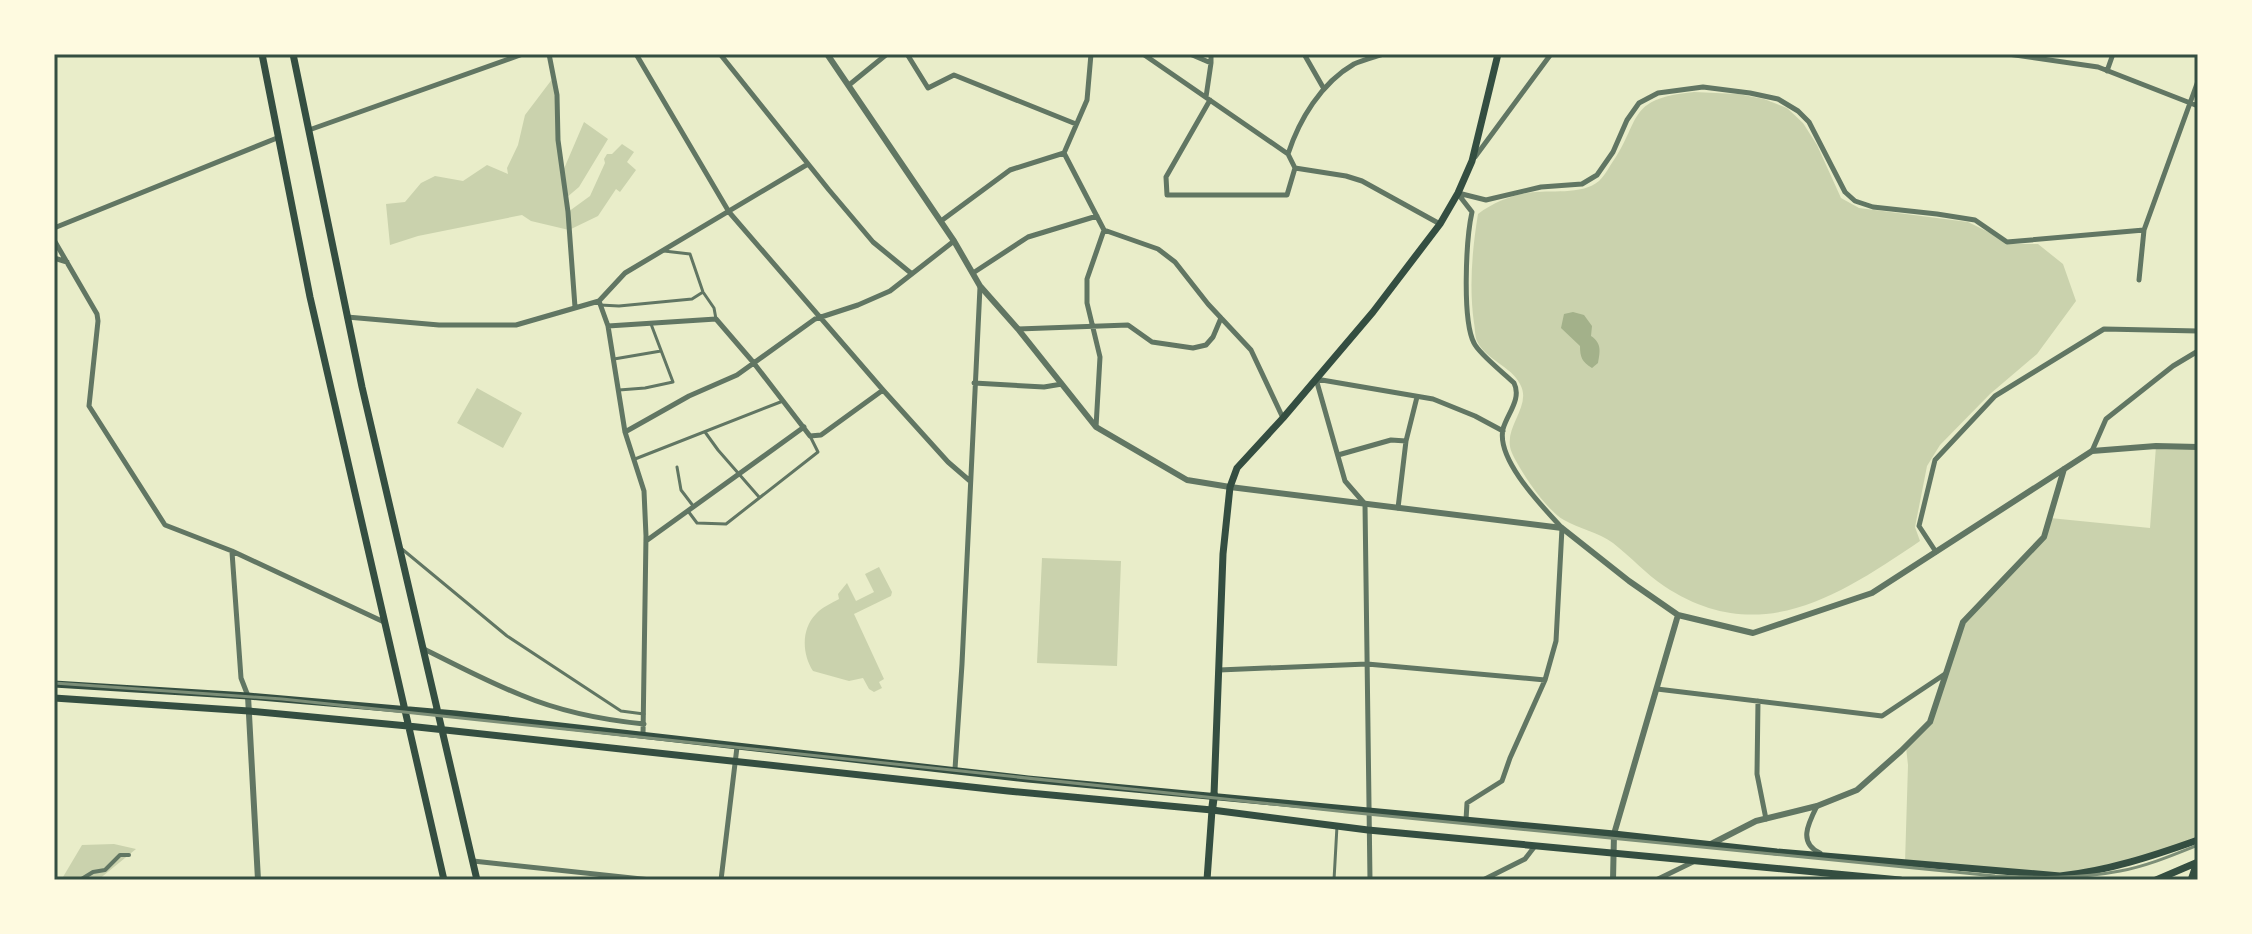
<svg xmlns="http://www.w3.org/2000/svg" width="2252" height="934" viewBox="0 0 2252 934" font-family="Jost,sans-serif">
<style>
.green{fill:#cad2ad}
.water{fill:#a3b18a}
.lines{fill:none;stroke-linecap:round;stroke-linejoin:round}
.service{stroke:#617663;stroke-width:3}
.pedestrian{stroke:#617663;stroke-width:4}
.minor{stroke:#617663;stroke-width:5}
.tertiary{stroke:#617663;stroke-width:6}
.secondary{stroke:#344e41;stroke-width:7}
.primary{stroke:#344e41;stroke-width:8}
.rail{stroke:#7c8e77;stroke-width:3}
.neatline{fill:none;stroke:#344e41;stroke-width:3}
</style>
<rect width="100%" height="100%" fill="#e9edc9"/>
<path class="green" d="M553,78l10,93 21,-49 24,17 -29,48 -13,11 2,14 22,-16 15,-33 -1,-4 3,-5h5l10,-10 12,8 -7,10 9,8 -16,22 -4,-3 -18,27 -29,14 -38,-9 -9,-6 -104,21 -28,9 -4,-41 19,-2 16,-19 14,-7 28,5 24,-16 21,9 -1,-6 11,-23 7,-30z
M1694,92l44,2 26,5 23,9 16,15 14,22 24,53 18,10 109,14 45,22h25l25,20 13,37 -39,53 -47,40 -50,51 -13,21 -12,61 5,14c-81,55 -161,108 -256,45 -18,-12 -33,-29 -51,-43 -15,-11 -34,-14 -49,-23 -17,-9 -44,-49 -52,-67 -11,-25 21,-46 8,-69 -9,-18 -34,-24 -43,-43 -2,-4 -2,-13 -3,-18 -5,-35 -2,-73 4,-109 15,-11 31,-18 50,-21 22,-4 53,3 71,-12 4,-4 8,-10 11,-15 33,-46 14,-67 84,-74z
M477,388l45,25 -19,35 -46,-25z
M2156,446l42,1v393l-57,20 -81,16 -155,-13 3,-98 -2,-18 24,-25 32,-96 82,-89 6,-19 100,10z
M1042,558l79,3 -4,105 -80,-3z
M879,567l13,25 -1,4 -37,18 30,65 -5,3 3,6 -8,4 -5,-3 -6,-11 -14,3 -36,-10c-11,-17 -12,-42 3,-57 6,-7 16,-11 23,-15l-1,-5 9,-11 9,18 18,-9 -9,-18z
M114,844l22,5 -38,31h-44l9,-3 19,-32z"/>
<path class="water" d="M1573,312l11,3 8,11 -1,10c11,7 9,16 7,27l-6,5c-10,-6 -12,-11 -12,-22l-19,-18 3,-14z"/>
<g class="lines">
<path class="service" d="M664,251l26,3 13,38 11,16 2,11
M600,305l19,1 73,-7 11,-7
M614,359l47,-8
M619,390l26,-2 28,-6 -22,-58
M705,432l13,18 41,47
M635,459l148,-58
M677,467l4,23 13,17
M688,511l9,12 29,1 92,-72 -8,-16
M402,549l105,87 114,75 23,3
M1334,880l3,-54"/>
<path class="pedestrian" d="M80,880l13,-8 12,-2 15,-15h9"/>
<path class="minor" d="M549,54l8,41 1,45 10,72 7,95
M636,54l93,158 154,178 65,72 22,19
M720,54l109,136 44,52 39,32
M907,54l21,34 26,-13 122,49
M1091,54l-4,46 -23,53 40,77 54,19 17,13 33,42 43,46 32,68
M1143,54l145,100 7,14 -8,27h-120l-1,-18 44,-77
M1190,54l21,9 -5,34
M1304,54l20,35
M2008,54l90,13 100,39
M1211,63v-9
M2107,71l6,-17
M849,85l38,-31
M309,130l214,-76
M1288,154c11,-34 33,-71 66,-90 9,-4 21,-7 30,-10
M1475,157l76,-103
M1295,168l51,8 16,5 78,43
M1458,193l28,7 55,-13 41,-3 15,-9 16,-23 14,-32 12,-17 19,-10 45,-6 47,6 28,6 20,12 11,11 36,70 10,9 18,6 64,7 38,6 32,22 137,-12 54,-149
M1458,194l14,18c-6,27 -10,108 2,131 5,11 31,31 40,40 8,16 -7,31 -11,46 -7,31 40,78 59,99l-6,113 -11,39 -35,78 -8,23 -35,22 -1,17
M941,221l69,-51 54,-17
M54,228l223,-90
M54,240l43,74 1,7 -9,85 76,119 67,26 152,71
M54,258l13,4
M973,273l55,-36 69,-21
M2139,280l5,-50
M599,301l9,25 17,106 19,59 2,45 -3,199
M347,317l92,8h77l83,-24 26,-28 183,-109
M608,326l108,-7 37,43 57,74 11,-1 62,-45
M1018,329l110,-4 24,17 41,6 13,-3 7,-8 8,-19
M974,383l70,4 18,-3
M1096,427l4,-70 -13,-54v-24l17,-49
M625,432l64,-36 48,-21 78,-56 43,-14 32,-14 64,-50
M2092,451l14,-32 67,-53 25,-15
M1338,455l53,-15 15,1
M1398,508l8,-67 11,-44
M646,541l158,-114
M232,552l9,126 7,18
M1936,552l-17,-26 16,-66 60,-64 109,-67 94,2
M424,649c32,16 64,33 97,46 38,16 83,25 123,29
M1219,670l148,-6 178,16
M1657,689l225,27 63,-42
M1758,701l-1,73 9,45
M955,769l7,-105 18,-377
M1817,806c-9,18 -19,37 3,47
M473,861l178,19
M721,880l16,-133
M1370,880l-5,-376 -20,-23 -29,-102 117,20 42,17 28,15
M1483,880l42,-21 10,-13
M1656,880l37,-18"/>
<path class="tertiary" d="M827,54l127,187 26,45 38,43 78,98 91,53 43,7 332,41 67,53 49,34 75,18 119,-40 220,-142 64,-5 42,1
M248,696l10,184
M1711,844l45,-23 61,-15 40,-16 44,-39 29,-29 33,-100 81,-85 20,-68
M1613,880l1,-46 64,-219"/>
<path class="secondary" d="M262,54l48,243 134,583
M293,54l69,333 115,493
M54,684l194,12 208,18 572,65 586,55 163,18 283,24c47,-5 93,-20 138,-36
M54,698l195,13 159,15 600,65 204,19 156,20 532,50
M1214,795l9,-241 7,-67 7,-19 46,-50 90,-106 67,-88 18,-31 14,-32 26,-107
M1207,880l5,-70
M2156,880l42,-18
M2191,880l6,-17"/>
<path class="primary" d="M1212,810l2,-15"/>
<path class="rail" d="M54,683l228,16 1065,113 648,64c42,2 84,3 125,-5 27,-5 53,-16 78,-26"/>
</g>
<rect width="2252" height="934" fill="none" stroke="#fefae0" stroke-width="112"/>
<rect x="56" y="56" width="2140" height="822" class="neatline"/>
</svg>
